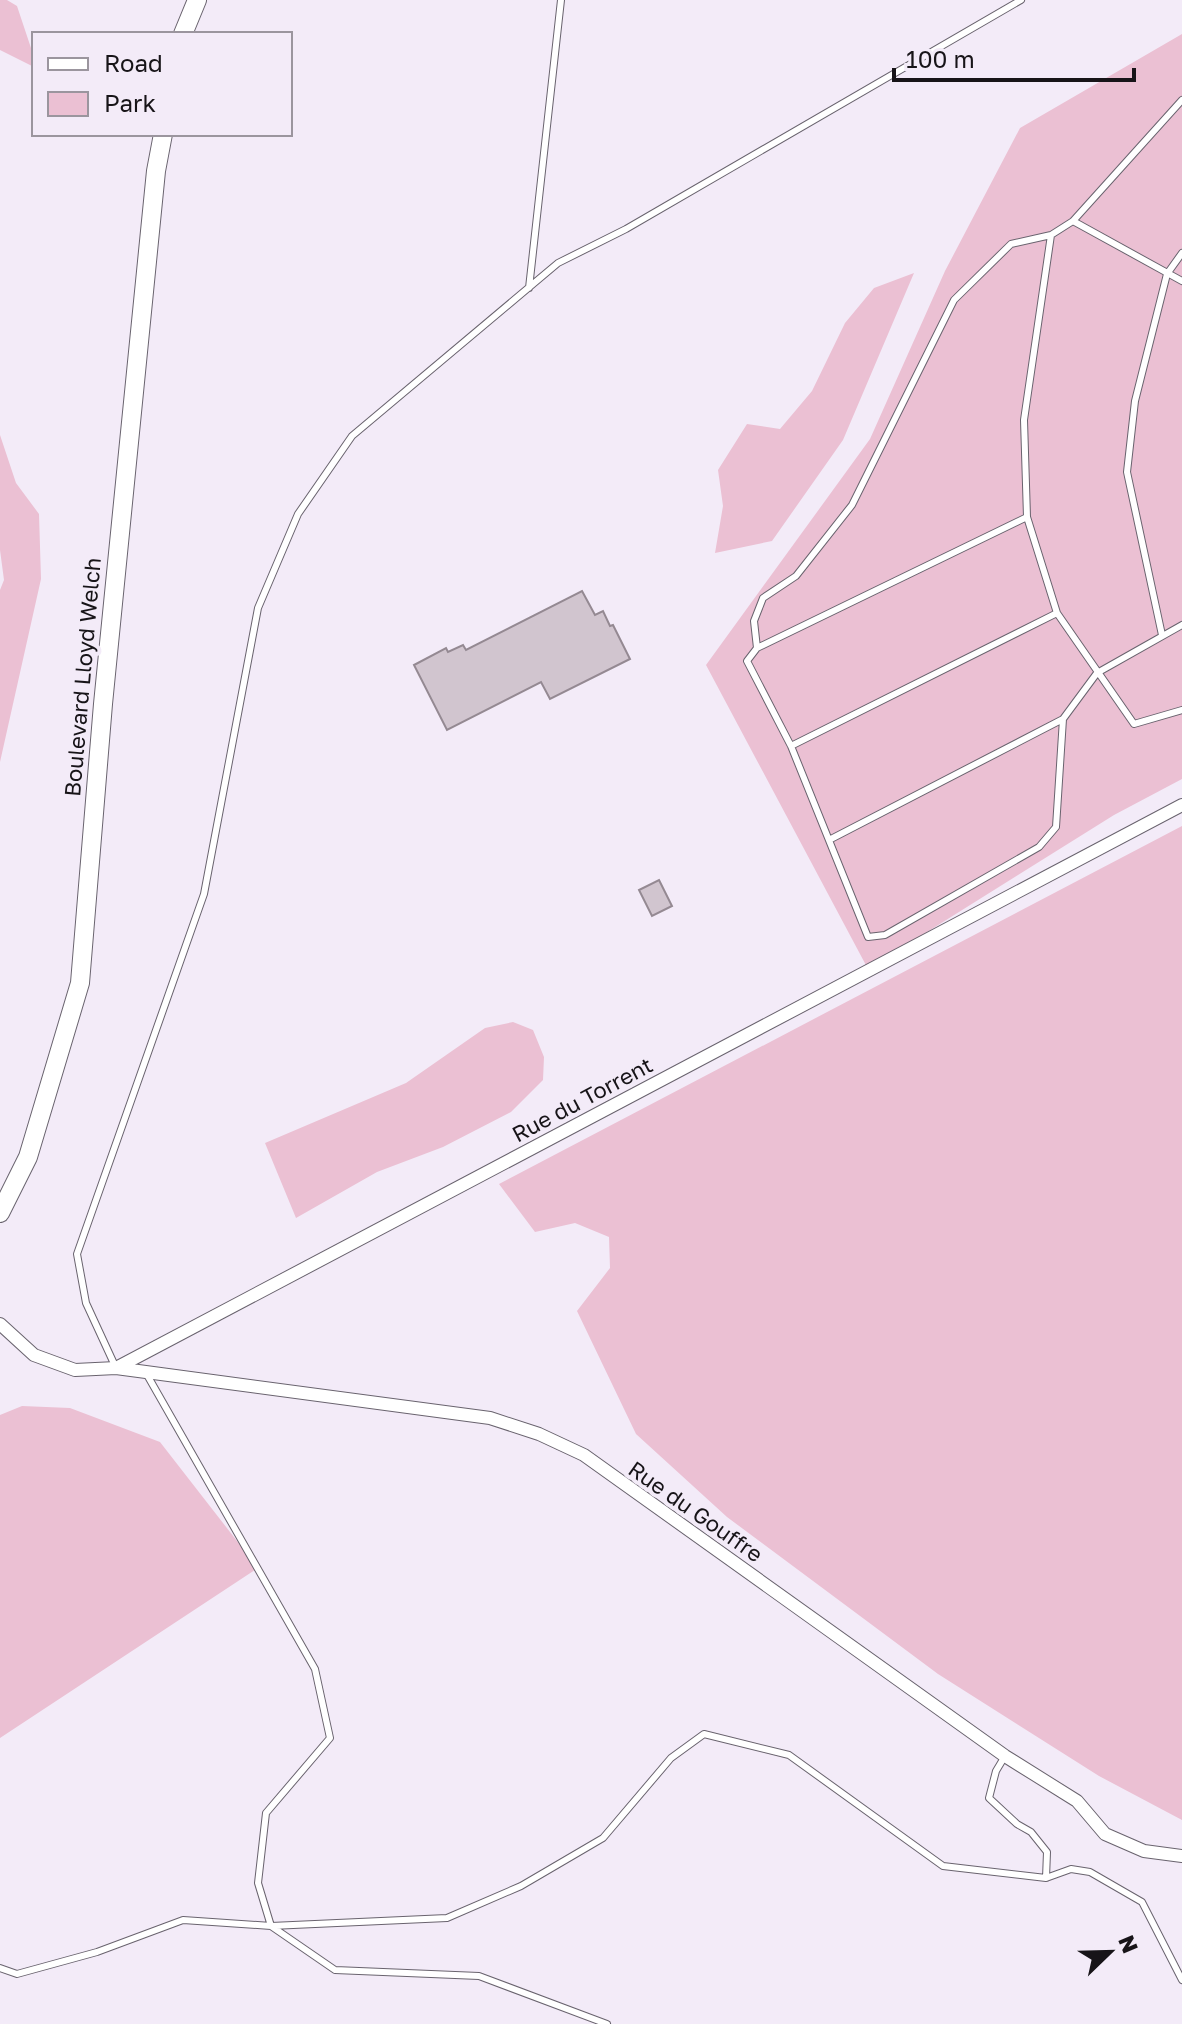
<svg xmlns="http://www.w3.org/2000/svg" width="1182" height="2024" viewBox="0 0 1182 2024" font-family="'Golos Text',sans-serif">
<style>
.green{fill:#ebc0d3}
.building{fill:#d1c5cf;stroke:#948992;stroke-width:2}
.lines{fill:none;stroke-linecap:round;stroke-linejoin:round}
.service-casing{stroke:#69636e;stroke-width:8}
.minor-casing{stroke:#69636e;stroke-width:14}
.secondary-casing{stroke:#69636e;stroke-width:20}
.service{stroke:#fff;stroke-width:6}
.minor{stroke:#fff;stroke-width:12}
.secondary{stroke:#fff;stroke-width:18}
.labels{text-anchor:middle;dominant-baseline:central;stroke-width:8;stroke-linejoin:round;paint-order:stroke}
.street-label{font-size:22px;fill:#171418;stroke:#f3ebf8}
</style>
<rect width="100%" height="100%" fill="#f3ebf8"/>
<path class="green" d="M0,0h7l10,6 17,51v10l-34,-17z
M1182,34v745l-68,36 -246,154 -162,-304 164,-226 75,-168 75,-143z
M914,273l-71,167 -71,101 -57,12 8,-47 -5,-36 29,-46 33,5 32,-38 33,-68 29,-35z
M0,435l16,48 23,31 2,65 -41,183v-172l4,-10 -4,-30z
M1182,826v994l-83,-44 -161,-102 -211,-157 -91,-83 -59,-123 33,-43 -1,-31 -34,-14 -40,9 -36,-48z
M513,1022l20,8 11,27 -1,23 -32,32 -68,35 -66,25 -81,46 -31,-75 141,-60 79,-55z
M22,1406l48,2 90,34 98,126 -258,170v-323z"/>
<path class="building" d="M582,591l13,24 8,-4 7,15 3,-1 17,34 -80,40 -9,-17 -94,48 -33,-65 32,-17 2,4 15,-7 3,5z
M659,880l13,26 -20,10 -13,-26z"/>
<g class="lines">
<defs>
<path id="service" d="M1182,100l-109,121 -22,14 -27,185 3,97 30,96 77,111 48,-14
M1073,221l109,60
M529,288l32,-288
M1027,517l-270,131 -10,13 44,85 77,191 17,-2 154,-88 17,-20 7,-108
M1162,635l-35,-163 8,-71 32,-127 15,-21
M757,648l-3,-27 9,-23 33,-22 56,-71 102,-205 57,-56 40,-9
M791,746l266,-133
M829,840l234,-121 34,-46 85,-48
M116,1368l-30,-65 -9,-49 127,-360 54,-286 40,-94 54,-78 206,-173 68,-34 395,-229
M146,1373l169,296 15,69 -64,75 -8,70 13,43 64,44 144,6 128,48
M1005,1756l-9,15 -7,27 28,26 14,8 16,20 -1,26
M0,1968l17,6 80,-22 86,-32 88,6 176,-8 74,-32 82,-48 68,-80 33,-24 85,21 154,111 103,12 25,-9 19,3 52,30 40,78"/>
<path id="minor" d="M0,1324l34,31 41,15 41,-2 1066,-563
M116,1368l374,50 49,16 45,21 421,301 72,45 28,33 39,17 38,5"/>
<path id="secondary" d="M183,34l14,-34
M0,1213l28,-56 52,-174 23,-279 53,-533 7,-37"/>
</defs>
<use href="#service" class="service-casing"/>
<use href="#minor" class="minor-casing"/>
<use href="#secondary" class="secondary-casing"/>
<use href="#service" class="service"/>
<use href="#minor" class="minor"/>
<use href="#secondary" class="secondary"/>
</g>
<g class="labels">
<g class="street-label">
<text transform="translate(82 677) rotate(-85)">Boulevard Lloyd Welch</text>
<text transform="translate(582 1099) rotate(-28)">Rue du Torrent</text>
<text transform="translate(696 1511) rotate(35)">Rue du Gouffre</text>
</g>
</g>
<rect x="32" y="32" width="260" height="104" fill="#f3ebf8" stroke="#9b959e" stroke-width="2"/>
<rect x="48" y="58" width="40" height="12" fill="#ffffff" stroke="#9b959e" stroke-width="2"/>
<text x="104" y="72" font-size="24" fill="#171418">Road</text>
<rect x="48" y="92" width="40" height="24" fill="#ebc0d3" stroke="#9b959e" stroke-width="2"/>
<text x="104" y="112" font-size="24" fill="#171418">Park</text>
<g transform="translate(1110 1952) rotate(67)" stroke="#f3ebf8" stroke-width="6" paint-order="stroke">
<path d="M0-6L14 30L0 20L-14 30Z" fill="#171418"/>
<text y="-12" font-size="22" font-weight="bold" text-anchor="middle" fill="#171418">N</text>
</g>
<path d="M894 68v12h240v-12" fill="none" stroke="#171418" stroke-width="4"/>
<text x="906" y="68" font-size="24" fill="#171418" stroke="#f3ebf8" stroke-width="6" paint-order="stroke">100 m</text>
</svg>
